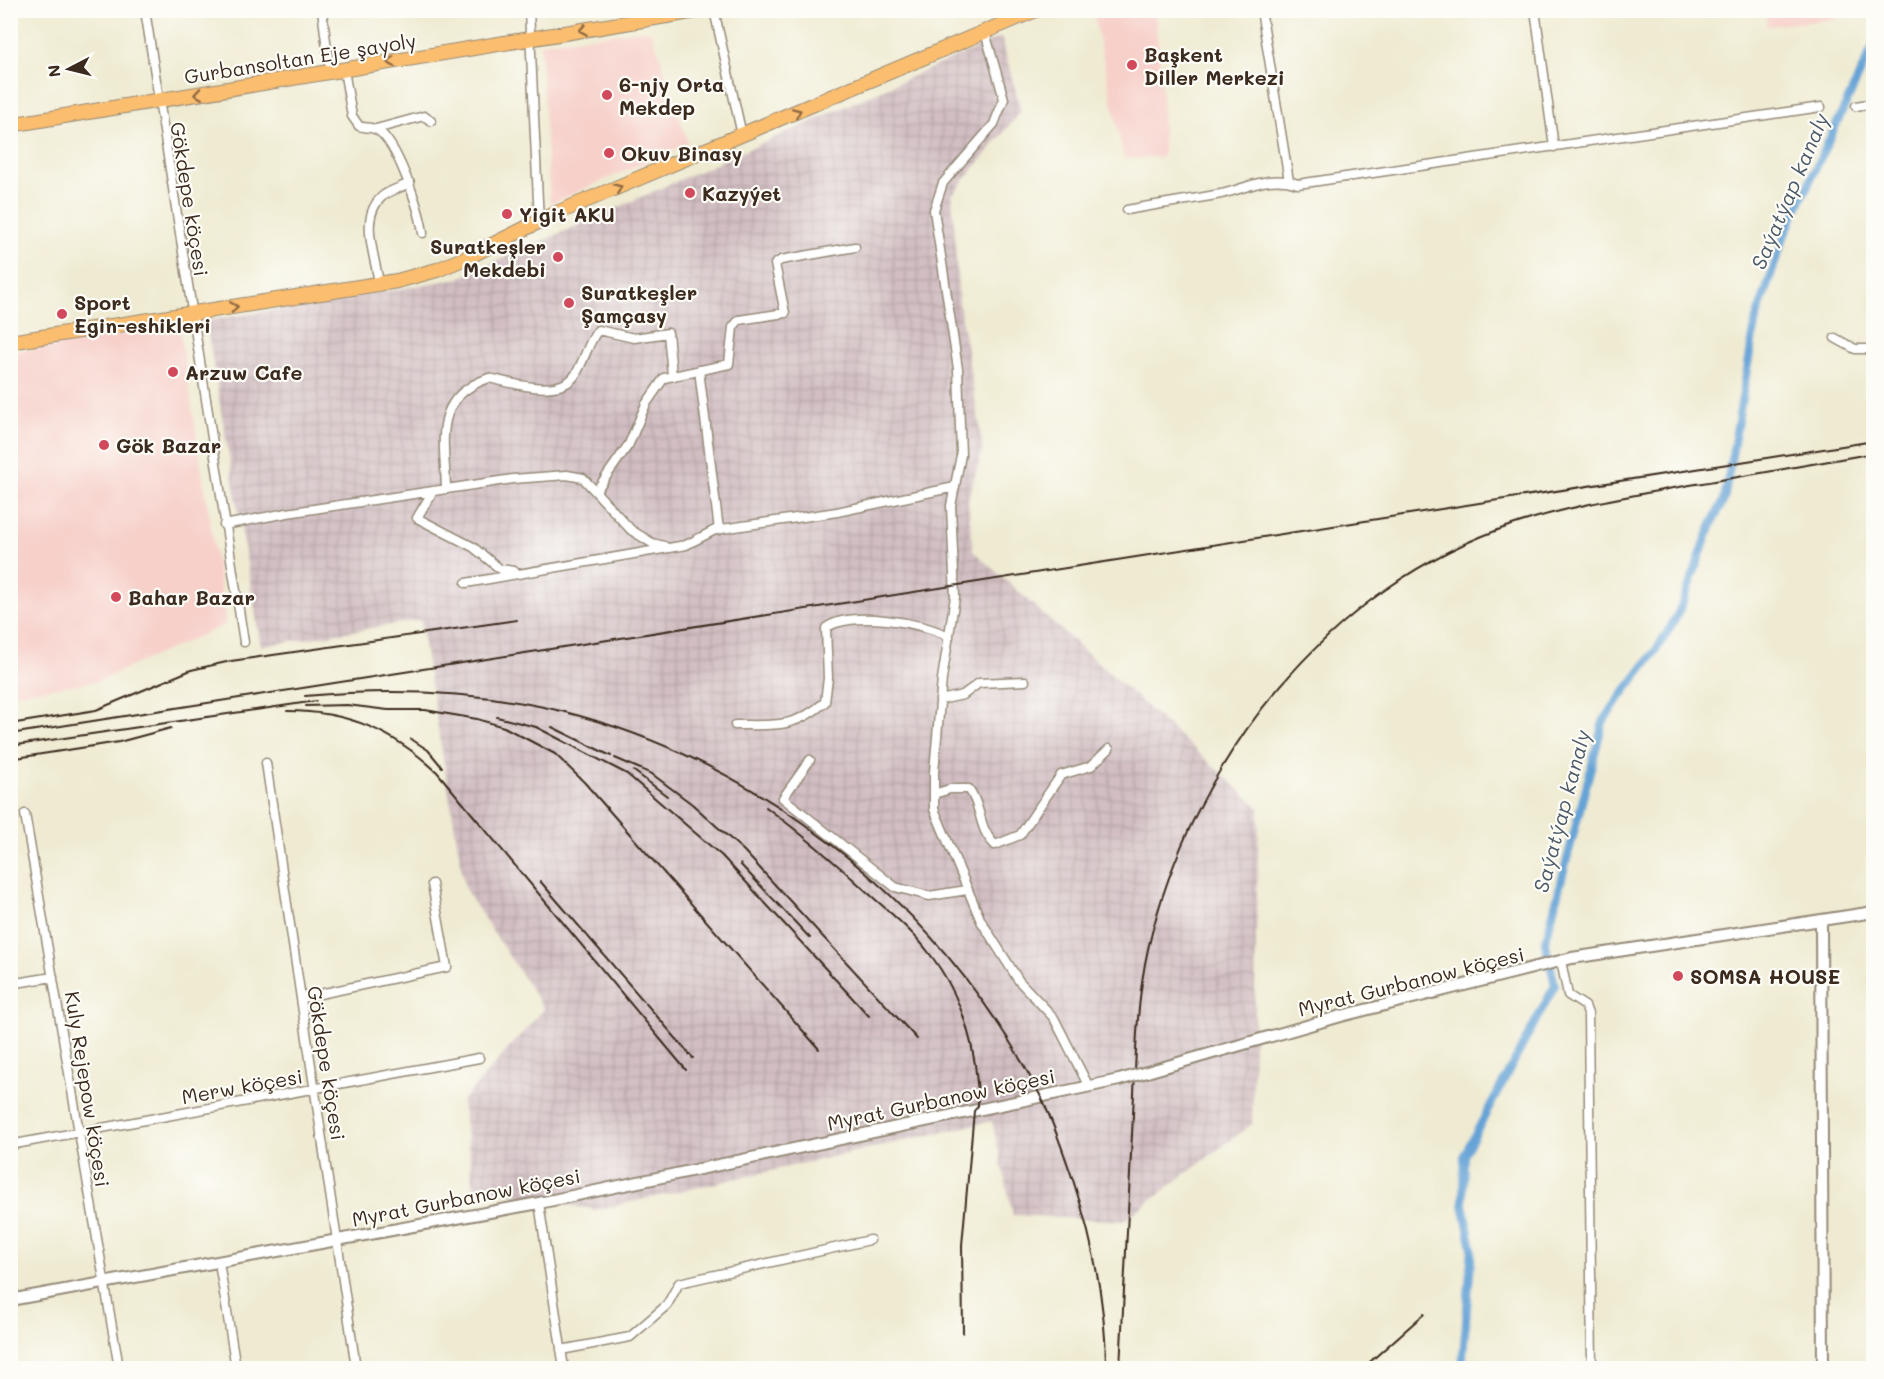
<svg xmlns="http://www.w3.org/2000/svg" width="1884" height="1379" viewBox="0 0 1884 1379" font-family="Mali,sans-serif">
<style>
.built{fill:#f7d0ca}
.industrial{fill:url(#industrial-grid)}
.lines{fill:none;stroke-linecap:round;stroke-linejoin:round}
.canal{stroke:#65a3d6;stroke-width:8}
.minor-casing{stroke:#958a78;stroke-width:11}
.tertiary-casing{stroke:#958a78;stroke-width:14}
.primary-casing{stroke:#958a78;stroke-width:16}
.minor{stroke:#fff;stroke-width:8}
.tertiary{stroke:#fff;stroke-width:10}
.primary{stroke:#fbbd6e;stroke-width:14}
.rail{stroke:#3b2a1e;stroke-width:2}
.tertiary-bridge-casing{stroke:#958a78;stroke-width:14;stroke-linecap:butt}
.tertiary-bridge{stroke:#fff;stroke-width:10}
.oneway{stroke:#916c42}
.poi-dot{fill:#d1495b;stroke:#fdfcf7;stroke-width:2}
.labels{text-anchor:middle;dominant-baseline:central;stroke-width:4.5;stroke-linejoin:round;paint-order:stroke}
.poi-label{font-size:20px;font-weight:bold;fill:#3b2a1e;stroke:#fdfcf7;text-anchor:start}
.street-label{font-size:20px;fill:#3b2a1e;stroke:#fdfcf7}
.water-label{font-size:21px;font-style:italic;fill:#4c5a68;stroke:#fdfcf7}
</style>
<defs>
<pattern id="industrial-grid" width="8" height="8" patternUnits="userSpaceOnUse" patternTransform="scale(1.5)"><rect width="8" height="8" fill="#d2bec2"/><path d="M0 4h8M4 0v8" fill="none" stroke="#b5a3a6"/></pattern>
</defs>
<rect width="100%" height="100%" fill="#fdfcf7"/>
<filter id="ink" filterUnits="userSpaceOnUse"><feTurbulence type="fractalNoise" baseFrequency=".0167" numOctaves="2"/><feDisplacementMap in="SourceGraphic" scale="12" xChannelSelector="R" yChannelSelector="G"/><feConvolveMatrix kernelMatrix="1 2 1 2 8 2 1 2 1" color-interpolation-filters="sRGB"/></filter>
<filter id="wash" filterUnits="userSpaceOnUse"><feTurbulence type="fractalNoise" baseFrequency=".008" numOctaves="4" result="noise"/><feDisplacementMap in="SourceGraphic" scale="24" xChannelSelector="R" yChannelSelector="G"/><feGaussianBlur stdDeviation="1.35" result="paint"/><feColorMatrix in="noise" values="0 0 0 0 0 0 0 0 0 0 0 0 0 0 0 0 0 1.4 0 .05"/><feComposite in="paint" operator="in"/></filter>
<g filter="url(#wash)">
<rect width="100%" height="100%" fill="#efebd2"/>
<path class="built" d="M1093,11h62l7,81 1,65 -39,2z
M1765,11v-1l74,1 -2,8 -70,7z
M646,30l6,3 36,110 -138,61 -10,-161z
M179,325l47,299 -128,57 -87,13v-342z"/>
<path class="industrial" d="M1001,37l20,74 -69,84 7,108 24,145 -15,51 5,52 286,256 -7,317 -129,97 -110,-6 -21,-94 -396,89 -122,-23 -12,-86 82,-92 -79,-120 -45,-269 -159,26 -55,-325 251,-42z"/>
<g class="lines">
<path class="canal" d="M1462,1368l10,-120 -9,-44 1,-49 91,-170 -10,-42 58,-221c23,-36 55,-68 74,-107 18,-37 26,-79 47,-115l32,-181 29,-85 89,-190"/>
</g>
</g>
<g filter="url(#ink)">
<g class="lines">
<defs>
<path id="minor" d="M145,10l99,632
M322,10l8,62
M529,10l10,212
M714,10l28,125
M1261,10l28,171
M1535,10l19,137
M985,32l19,67 -10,25 -51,59 -9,27 24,159 3,86 -10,51 4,91 -13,82 -8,93v37l47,112 38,60 35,37 34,67
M344,70l8,46 7,10c5,2 13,1 18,4 20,11 43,81 46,103
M1856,106l18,-3
M376,129l48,-13 7,5
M1127,210c31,-6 63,-10 94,-16 27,-6 48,-20 77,-10l523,-77
M379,284c-3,-27 -22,-68 5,-89 7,-5 18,-8 26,-12
M1835,338l20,11h19
M699,370l20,160
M446,489c-1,-48 -15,-91 43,-111 23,5 74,22 88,-6 8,-14 11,-29 21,-42l36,8 34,-5 4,42
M433,491l-16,27 56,29 27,22 14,2
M596,491l33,-47 17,-40 18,-26 65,-14 4,-37 6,-7 46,-7 -10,-49 6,-4 74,-13
M224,525l63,-12 226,-34 54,-4 16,3 48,52 21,13 12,3
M466,583l220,-38 29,-15 122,-18 118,-25
M940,700l23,-5 16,-12 46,-2
M735,725c39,0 59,4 90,-23l3,-24 -2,-50c23,-18 99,-6 123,9
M810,760l-27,38 112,89 34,9 38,-6
M266,763l90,605
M934,794l16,-5h19c14,20 8,38 26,56l25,-10 41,-60 30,-9 18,-17
M25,814l94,554
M1561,961l7,34 17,11 3,8 4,354
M10,984l43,-7
M301,998l146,-31 -15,-83
M10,1145l469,-87
M539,1203l25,165
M219,1262l17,106
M561,1350l69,-13 37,-32 12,-22 191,-43"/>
<path id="tertiary" d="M1821,920l2,448
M1147,1072l194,-56 231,-58 302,-46
M10,1300l529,-97 580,-123"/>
<path id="primary" d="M10,125l693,-115
M10,342l387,-61 40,-11 33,-14 82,-41 484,-205"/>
</defs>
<use href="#minor" class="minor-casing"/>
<use href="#tertiary" class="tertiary-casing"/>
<use href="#primary" class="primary-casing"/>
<use href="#minor" class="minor"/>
<use href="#tertiary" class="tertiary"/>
<use href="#primary" class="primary"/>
<path class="rail" d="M305,696c92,-8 186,-5 275,20 197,56 366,197 460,379 14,28 24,59 34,88 19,59 32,123 32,185
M306,706l41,-1 41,5h37l52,9 27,8 51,27 29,28 235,267
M287,711c61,0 106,20 150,61l249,298
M497,717l39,10 91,47 95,82 147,160
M10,724l86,-14 95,-40 40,-9 286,-41
M552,727l59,29
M10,734l1864,-293
M411,739l17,11 14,17
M10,746l306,-45
M615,758l37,16 40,30 52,47 173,188
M10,759l109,-17 52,-14
M634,771l33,25
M766,807c36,27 69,55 101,85 21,19 45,38 62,61 34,43 49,99 49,153l-4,5 -12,134 1,88
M740,864l70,74
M540,881l153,177
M1120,1368c4,-84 9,-169 13,-254 3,-55 3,-112 15,-165 43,-188 181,-364 367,-425 57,-19 116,-28 175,-39 61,-10 122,-21 184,-32
M1363,1368l61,-54"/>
<defs>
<path id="tertiary-bridge" d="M1119,1080l28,-8"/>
</defs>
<use href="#tertiary-bridge" class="tertiary-bridge-casing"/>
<use href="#tertiary-bridge" class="tertiary-bridge"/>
</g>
<defs><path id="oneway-chevron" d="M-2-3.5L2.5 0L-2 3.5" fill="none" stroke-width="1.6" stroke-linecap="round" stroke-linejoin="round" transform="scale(1.5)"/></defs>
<g class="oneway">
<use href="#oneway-chevron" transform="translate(583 30) rotate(171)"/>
<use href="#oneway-chevron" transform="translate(391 62) rotate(171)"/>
<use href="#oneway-chevron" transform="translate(198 94) rotate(171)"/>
<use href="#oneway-chevron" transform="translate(797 112) rotate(-23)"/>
<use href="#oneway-chevron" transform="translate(618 188) rotate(-23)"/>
<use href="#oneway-chevron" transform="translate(234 307) rotate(-9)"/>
</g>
</g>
<g class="poi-dot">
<circle cx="1132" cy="65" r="6"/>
<circle cx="607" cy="95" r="6"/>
<circle cx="609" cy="153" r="6"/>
<circle cx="690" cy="193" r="6"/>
<circle cx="507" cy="214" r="6"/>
<circle cx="558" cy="257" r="6"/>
<circle cx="569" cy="303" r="6"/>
<circle cx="62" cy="314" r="6"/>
<circle cx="173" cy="372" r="6"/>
<circle cx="104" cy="445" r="6"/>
<circle cx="116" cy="597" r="6"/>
<circle cx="1678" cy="976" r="6"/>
</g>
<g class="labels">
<g class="poi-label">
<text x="1144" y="54">Başkent<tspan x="1144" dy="23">Diller Merkezi</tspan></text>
<text x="619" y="84">6-njy Orta<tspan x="619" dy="23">Mekdep</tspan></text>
<text x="621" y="153">Okuv Binasy</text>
<text x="702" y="193">Kazyýet</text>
<text x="519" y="214">Yigit AKU</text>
<text x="546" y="246" text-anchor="end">Suratkeşler<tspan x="546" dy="23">Mekdebi</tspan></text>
<text x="581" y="292">Suratkeşler<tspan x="581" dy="23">Şamçasy</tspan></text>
<text x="74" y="302">Sport<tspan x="74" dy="23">Egin-eshikleri</tspan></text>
<text x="185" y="372">Arzuw Cafe</text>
<text x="116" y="445">Gök Bazar</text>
<text x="128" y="597">Bahar Bazar</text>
<text x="1690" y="976">SOMSA HOUSE</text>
</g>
<g class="street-label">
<text transform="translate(300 58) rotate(-9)">Gurbansoltan Eje şayoly</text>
<text transform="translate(190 199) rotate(81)">Gökdepe köçesi</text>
<text transform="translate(1411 981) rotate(-14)">Myrat Gurbanow köçesi</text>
<text transform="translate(327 1063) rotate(81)">Gökdepe köçesi</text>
<text transform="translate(242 1086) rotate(-10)">Merw köçesi</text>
<text transform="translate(88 1089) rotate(81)">Kuly Rejepow köçesi</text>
<text transform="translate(941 1099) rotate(-12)">Myrat Gurbanow köçesi</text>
<text transform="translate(466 1197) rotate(-11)">Myrat Gurbanow köçesi</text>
</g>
<g class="water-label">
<text transform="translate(1789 191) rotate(-67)">Saýatýap kanaly</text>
<text transform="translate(1561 811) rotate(-75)">Saýatýap kanaly</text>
</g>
</g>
<rect width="1884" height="1379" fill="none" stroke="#fdfcf7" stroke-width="36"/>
<g transform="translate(69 69) rotate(263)" stroke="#fdfcf7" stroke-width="4.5" paint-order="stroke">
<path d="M0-4.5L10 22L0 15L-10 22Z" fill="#3b2a1e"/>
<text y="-9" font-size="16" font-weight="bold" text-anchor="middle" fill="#3b2a1e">N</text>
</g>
</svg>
